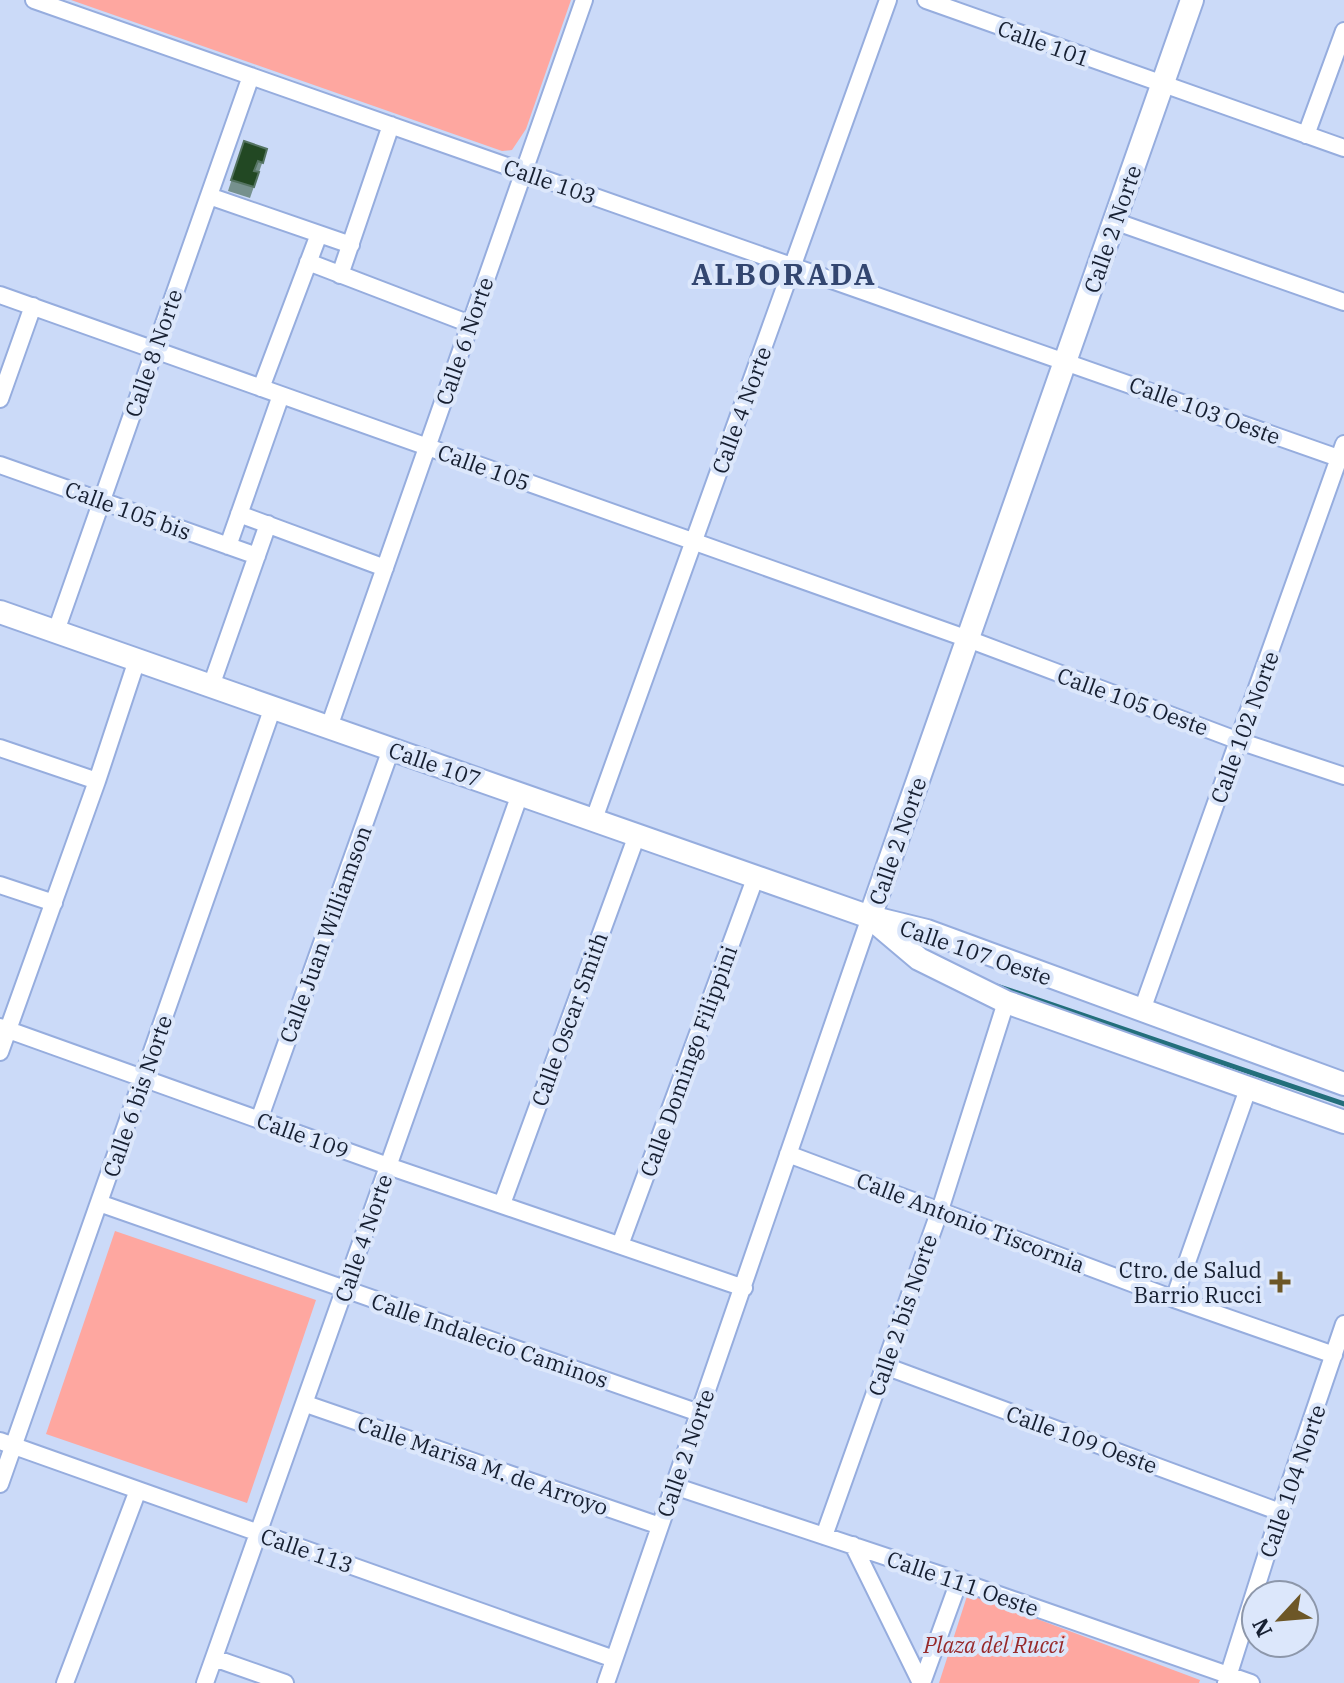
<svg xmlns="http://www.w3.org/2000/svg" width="1344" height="1683" viewBox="0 0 1344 1683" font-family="'IBM Plex Serif',serif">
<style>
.green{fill:#fea7a0}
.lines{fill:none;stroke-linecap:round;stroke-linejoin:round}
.stream{stroke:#236f7b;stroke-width:5}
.minor-casing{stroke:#96adde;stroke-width:20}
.tertiary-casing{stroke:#96adde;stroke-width:26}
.minor{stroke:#fff;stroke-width:16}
.tertiary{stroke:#fff;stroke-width:22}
.wall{fill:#76918e}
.building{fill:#224823;stroke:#557463;stroke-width:2}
.poi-dot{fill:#6d5727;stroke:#dce7fb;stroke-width:3}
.labels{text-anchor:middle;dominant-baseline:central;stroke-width:8;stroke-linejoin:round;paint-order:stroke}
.street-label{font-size:22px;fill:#161f31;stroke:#dce7fb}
.poi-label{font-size:22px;fill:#161f31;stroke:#dce7fb;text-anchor:end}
.park-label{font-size:22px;font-style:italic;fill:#97292a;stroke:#dce7fb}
.district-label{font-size:30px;font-weight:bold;letter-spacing:2px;fill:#334670;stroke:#dce7fb}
</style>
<rect width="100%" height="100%" fill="#cbdaf8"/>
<path class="green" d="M71,0h500l-45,129 -14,21 -10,1z
M115,1231l201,69 -69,203 -201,-69z
M968,1593l232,87 -1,3h-260z"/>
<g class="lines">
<path class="stream" d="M997,986l347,118"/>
<defs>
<path id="minor" d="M34,0l1310,460
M926,0l418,148
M1306,135l38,-104
M209,196l142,49
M1114,221l230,81
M308,262l162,62
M340,275l51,-150
M0,295l968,344 271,102 105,35
M261,388l58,-154
M0,399l33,-93
M0,465l257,91
M239,514l146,54
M228,546l53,-151
M56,631l195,-555
M211,686l57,-162
M329,727l255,-727
M0,748l97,33
M594,819l294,-819
M0,885l54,18
M1142,1010l202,-566
M0,1027l388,139 356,122
M0,1052l97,-271 40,-121
M259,1120l132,-371
M788,1154l386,145 160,56
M99,1203l600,210
M502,1204l135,-369
M620,1245l136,-369
M1174,1299l74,-210
M885,1366l395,146
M306,1404l354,122
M0,1441l614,218
M0,1484l273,-777
M674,1486l285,95 292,102
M824,1536l116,-326 66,-208
M853,1545l68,138
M214,1658l71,25
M65,1683l73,-193
M205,1683l315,-889
M606,1683l264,-766
M922,1683l37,-102
M1226,1683l54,-171 64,-188"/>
<path id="tertiary" d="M0,612l870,305 57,14 417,153
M870,917l322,-917
M874,921l45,38 87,43 338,120"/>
</defs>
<use href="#minor" class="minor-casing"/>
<use href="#tertiary" class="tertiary-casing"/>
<use href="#minor" class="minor"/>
<use href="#tertiary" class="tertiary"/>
</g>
<path class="wall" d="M244,141l23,8 -17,49 -22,-7z"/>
<path class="building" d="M244,141l23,8 -4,14 -5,-2 -4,10 5,1 -5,15 -23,-7z"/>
<path class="poi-dot" d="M1276 1270h8v8h8v8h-8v8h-8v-8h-8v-8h8z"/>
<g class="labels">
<g class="street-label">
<text transform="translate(1044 43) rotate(20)">Calle 101</text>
<text transform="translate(550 181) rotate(19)">Calle 103</text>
<text transform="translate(1112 229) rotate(-71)">Calle 2 Norte</text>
<text transform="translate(464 341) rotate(-71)">Calle 6 Norte</text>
<text transform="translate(153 353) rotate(-71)">Calle 8 Norte</text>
<text transform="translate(741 410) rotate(-70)">Calle 4 Norte</text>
<text transform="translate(1205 410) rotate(20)">Calle 103 Oeste</text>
<text transform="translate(484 467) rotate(20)">Calle 105</text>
<text transform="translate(128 510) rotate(20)">Calle 105 bis</text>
<text transform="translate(1133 701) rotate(20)">Calle 105 Oeste</text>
<text transform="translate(1244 727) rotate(-70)">Calle 102 Norte</text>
<text transform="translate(435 764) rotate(19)">Calle 107</text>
<text transform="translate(897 841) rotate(-71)">Calle 2 Norte</text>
<text transform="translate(325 934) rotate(-70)">Calle Juan Williamson</text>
<text transform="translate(976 952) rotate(19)">Calle 107 Oeste</text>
<text transform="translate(569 1019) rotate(-70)">Calle Oscar Smith</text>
<text transform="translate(688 1061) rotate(-70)">Calle Domingo Filippini</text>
<text transform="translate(137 1096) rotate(-71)">Calle 6 bis Norte</text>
<text transform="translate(303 1135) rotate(20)">Calle 109</text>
<text transform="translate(971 1222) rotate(21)">Calle Antonio Tiscornia</text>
<text transform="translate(363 1238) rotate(-71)">Calle 4 Norte</text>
<text transform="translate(902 1315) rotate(-71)">Calle 2 bis Norte</text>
<text transform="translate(490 1340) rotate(19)">Calle Indalecio Caminos</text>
<text transform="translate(1082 1439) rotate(20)">Calle 109 Oeste</text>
<text transform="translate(685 1453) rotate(-71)">Calle 2 Norte</text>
<text transform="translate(483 1465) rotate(19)">Calle Marisa M. de Arroyo</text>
<text transform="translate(1292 1481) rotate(-71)">Calle 104 Norte</text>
<text transform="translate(307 1550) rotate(19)">Calle 113</text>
<text transform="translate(963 1583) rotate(19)">Calle 111 Oeste</text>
</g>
<g class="poi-label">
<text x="1262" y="1269">Ctro. de Salud<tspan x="1262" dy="25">Barrio Rucci</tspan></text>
</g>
<g class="park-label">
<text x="994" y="1644">Plaza del Rucci</text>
</g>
<g class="district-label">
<text x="784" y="273">ALBORADA</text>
</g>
</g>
<g transform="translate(1280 1619) rotate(244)"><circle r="38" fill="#dce7fb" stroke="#8d97aa" stroke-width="2"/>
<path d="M0-6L14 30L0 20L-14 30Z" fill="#6d5727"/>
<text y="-12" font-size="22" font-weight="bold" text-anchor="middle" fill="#161f31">N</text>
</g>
</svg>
